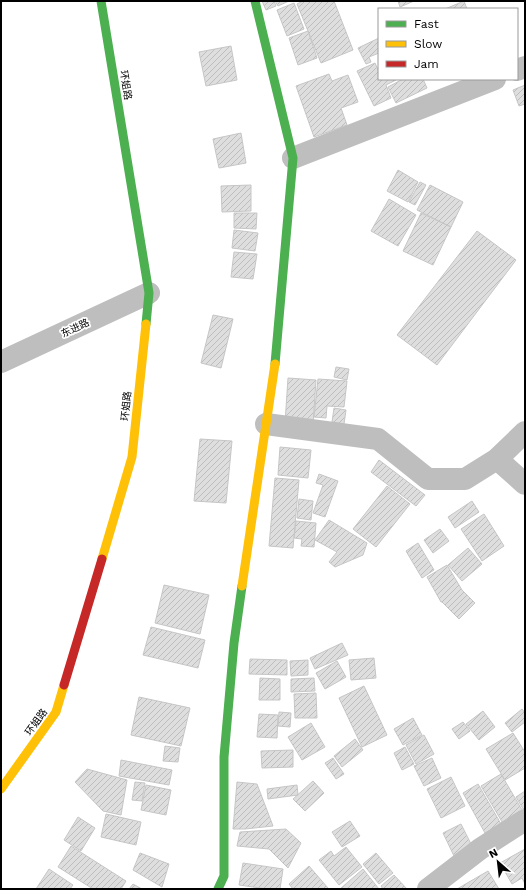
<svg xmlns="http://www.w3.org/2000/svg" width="526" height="890" viewBox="0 0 526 890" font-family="'Work Sans','Noto Sans SC',sans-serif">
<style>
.building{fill:url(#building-hatch);stroke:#c6c6c6}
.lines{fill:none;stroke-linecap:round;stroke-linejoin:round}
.street{stroke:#bebebe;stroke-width:22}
.fast{stroke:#4caf50;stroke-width:9}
.slow{stroke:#ffc107;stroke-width:9}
.jam{stroke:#c62828;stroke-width:9}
.labels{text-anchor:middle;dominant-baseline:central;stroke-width:3.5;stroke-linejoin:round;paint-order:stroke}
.street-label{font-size:10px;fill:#000;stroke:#fff}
</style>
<defs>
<pattern id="building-hatch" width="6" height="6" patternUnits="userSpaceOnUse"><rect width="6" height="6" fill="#dedede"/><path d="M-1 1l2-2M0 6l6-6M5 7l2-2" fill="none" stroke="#bdbdbd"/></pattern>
</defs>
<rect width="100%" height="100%" fill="#fff"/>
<path class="building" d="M262,1h12l2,5 -10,4z
M275,1h14l-11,5z
M303,1h31l19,49 -32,13 -24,-59z
M398,1h16l-14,6z
M464,1l3,8h-22z
M294,3l10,26 -17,7 -10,-26z
M308,31l9,27 -19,7 -9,-27z
M379,38v15l-10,4 2,5 -5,2 -8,-16z
M231,46l6,34 -31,6 -7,-34z
M375,63l4,9v7h17v1l-10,5 5,13 -17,8 -17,-35z
M329,74l3,7 16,-6 10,27 -17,6 6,17 -33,12 -18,-51z
M403,79h20l4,9 -31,15 -8,-16z
M525,85v19l-6,2 -6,-16z
M241,133l5,30 -27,5 -6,-29z
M398,170l20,12 -10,20 -21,-11z
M420,182l6,3 -11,20 -6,-3z
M251,185v26l-29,1 -1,-26z
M430,185l33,17 -12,25 -34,-17z
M389,199l27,16 -18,31 -27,-15z
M234,213h23l-1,16 -22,-1z
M421,213l30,14 -18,38 -30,-14z
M234,230l24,3 -3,18 -23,-3z
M477,231l39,29 -79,105 -40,-30z
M234,252l23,2 -4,25 -22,-2z
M213,315l20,4 -12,49 -20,-5z
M336,367l13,2 -2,11 -13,-3z
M288,378l28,2 -3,45 -28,-2z
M318,379l29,2 -3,26 -17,-1 -1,12 -12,-1z
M334,408l12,2 -2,14 -12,-2z
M200,439l32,2 -6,62 -32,-2z
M280,447l31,3 -3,28 -30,-3z
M379,460l46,35 -9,11 -45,-34z
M319,474l19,7 -13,36 -12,-4 10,-28 -7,-2z
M275,478l24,2 -6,68 -24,-2z
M387,486l23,18 -34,43 -23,-18z
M299,499l14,2 -2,19 -14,-2z
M472,501l7,11 -24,16 -7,-11z
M484,514l20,32 -22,15 -21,-32z
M329,520l38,23 -4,12 -28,12 -6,-5 8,-10 -22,-12z
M296,521l20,2 -2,24 -13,-1 1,-7 -8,-1z
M440,529l9,12 -16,12 -9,-13z
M418,543l16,27 -12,8 -16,-27z
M468,548l14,16 -20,17 -14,-16z
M447,565l15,25 13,13 -16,16 -17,-17h-1l-14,-25z
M164,585l45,10 -9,39 -45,-11z
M151,627l54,13 -7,28 -55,-13z
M342,643l6,12 -33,14 -5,-11z
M374,658l2,20 -25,2 -2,-20z
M250,659l37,1v15l-38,-1z
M308,660v15l-17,1 -1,-15z
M337,661l9,16 -21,12 -9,-16z
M260,678l20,1v21h-21z
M314,678l1,13 -24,1v-13z
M364,686l23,49 -25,12 -23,-49z
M316,693l1,25h-22l-1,-24z
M139,697l51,11 -9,38 -50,-11z
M522,709l3,4v9l-13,10 -7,-9z
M483,711l12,16 -16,13 -13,-16z
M279,712l12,1 -1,14 -12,-1z
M259,714l19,1 -1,23 -20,-1z
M413,718l9,17 -19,10 -9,-16z
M463,722l7,9 -11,8 -7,-10z
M311,723l14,24 -23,13 -14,-23z
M513,733l12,19v16l-20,12 -19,-31z
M424,735l10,19 -18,10 -10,-19z
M355,739l8,11 -21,17 -8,-11z
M165,746l15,2 -2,14 -15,-1z
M405,747l9,17 -12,6 -8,-17z
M293,750v17l-31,1 -1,-17z
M333,758l11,16 -8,5 -11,-16z
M432,758l9,20 -17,8 -10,-20z
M121,760l51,10 -3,15 -50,-9z
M87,769l40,11 -6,35 -18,-4 -28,-29z
M501,774l24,41 -20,12 -24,-41z
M451,777l14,29 -24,12 -14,-29z
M313,781l11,12 -19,18 -12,-12z
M135,782l10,1 -3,18 -10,-1z
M237,782l20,2 16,42 -28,3h-12z
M478,784l23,40 -16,9 -22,-40z
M146,785l25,5 -5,25 -25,-5z
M297,785l1,10 -30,4 -1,-10z
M525,791v21l-9,-15z
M106,814l35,8 -5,23 -35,-8z
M78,817l17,11 -14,23 -17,-11z
M350,821l10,15 -18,11 -10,-15z
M461,824l11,22 -18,10 -11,-23z
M286,829l15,14 -13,25 -19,-19 -32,-3 3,-14z
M71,846l55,35 -5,8h-28l-35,-22z
M346,847l16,20 -23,18 -20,-25 12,-9 3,5z
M525,849v35l-3,-6 -10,6 -12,-21z
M140,853l29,11 -7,23 -29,-17z
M376,853l17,20 -14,11 -16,-20z
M243,863l40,6 -3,20h-13l-28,-4z
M309,866l19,22 -2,1h-33l-4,-5z
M49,869l24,16 -3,4h-34z
M363,869l16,20h-39z
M488,871l11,18h-42z
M394,875l13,14h-24l-2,-3z
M133,884l9,5h-13z"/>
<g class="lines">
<path class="street" d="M517,70l8,-3
M293,158l202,-79
M1,362l148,-69
M266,424l112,15 50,40h37l32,-20 28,-27
M497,459l28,25
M428,889l52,-40 45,-29"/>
<path class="fast" d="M101,1l48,292 -3,31
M255,1l38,157 -18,206
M218,889l6,-13v-119l10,-114 8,-57"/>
<path class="slow" d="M102,559l30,-102 14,-133
M242,586l33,-222
M1,789l55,-77 8,-27"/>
<path class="jam" d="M64,685l38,-126"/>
</g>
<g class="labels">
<g class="street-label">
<text transform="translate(126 85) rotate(81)">环姐路</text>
<text transform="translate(75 328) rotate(-25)">东进路</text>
<text transform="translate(126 406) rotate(-84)">环姐路</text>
<text transform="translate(36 722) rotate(-54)">环姐路</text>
</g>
</g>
<rect width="526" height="890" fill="none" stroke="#000000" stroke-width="4"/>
<rect x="378" y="8" width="140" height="72" fill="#ffffff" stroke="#999999"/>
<rect x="386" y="21" width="20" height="6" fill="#4caf50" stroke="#999999"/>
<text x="414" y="28" font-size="12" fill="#000000">Fast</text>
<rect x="386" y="41" width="20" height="6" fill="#ffc107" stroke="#999999"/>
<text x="414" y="48" font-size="12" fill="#000000">Slow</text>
<rect x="386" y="61" width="20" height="6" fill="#c62828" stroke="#999999"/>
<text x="414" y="68" font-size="12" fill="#000000">Jam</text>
<g transform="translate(498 862) rotate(332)" stroke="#ffffff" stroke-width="3" paint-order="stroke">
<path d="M0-3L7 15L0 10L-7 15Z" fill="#000000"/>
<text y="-6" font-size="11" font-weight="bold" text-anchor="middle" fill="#000000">N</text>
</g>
</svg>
